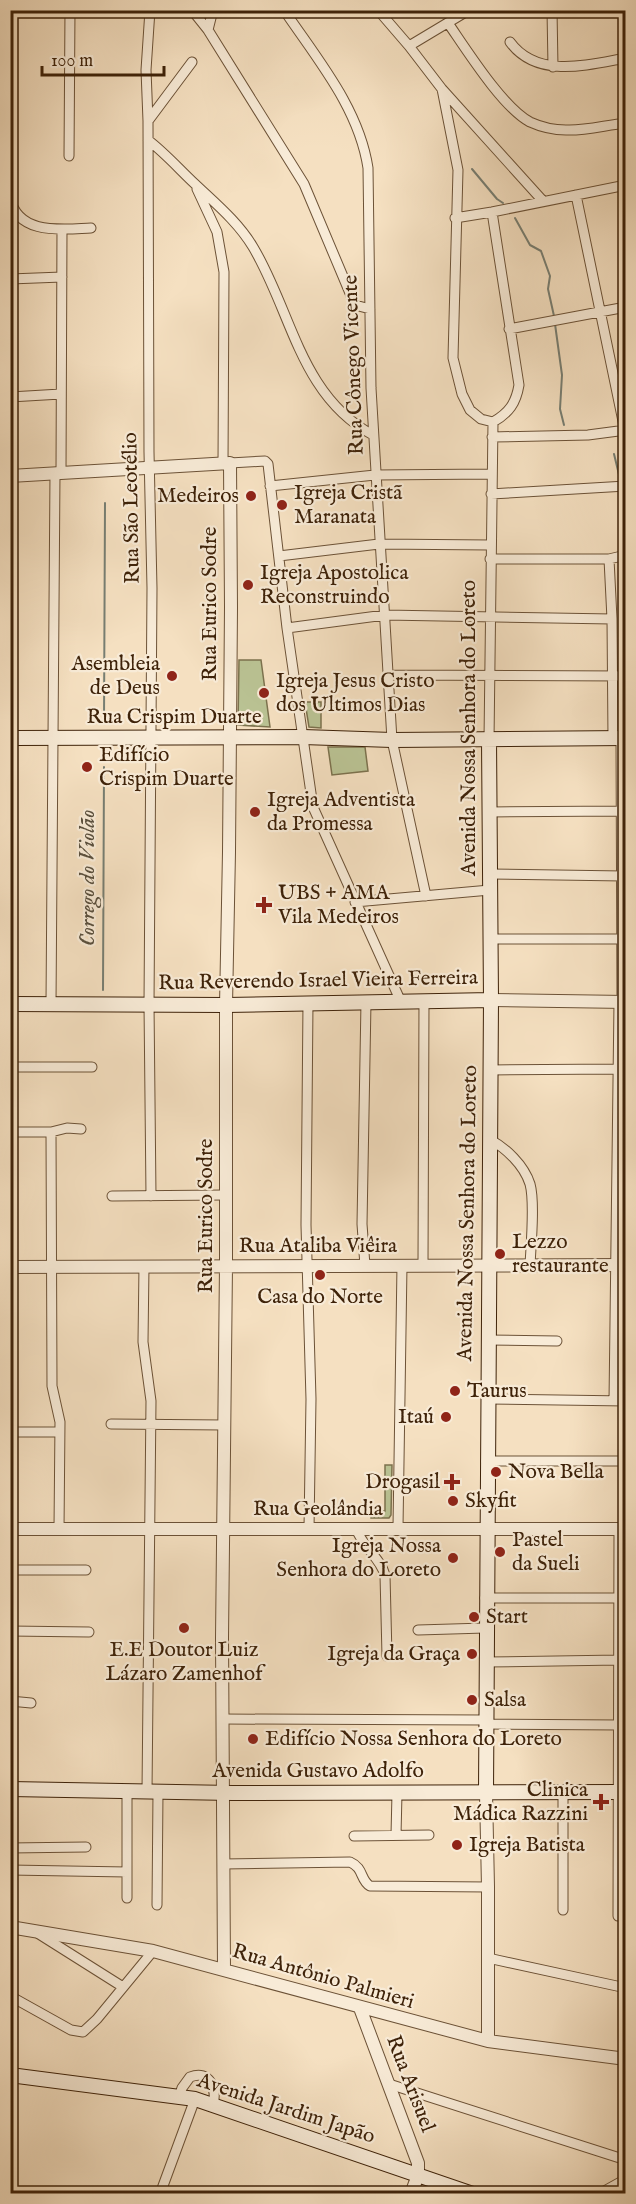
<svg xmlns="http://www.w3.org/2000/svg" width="636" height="2204" viewBox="0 0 636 2204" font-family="'IM FELL English',serif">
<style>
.green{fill:#bac394;stroke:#7c724e;stroke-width:1.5}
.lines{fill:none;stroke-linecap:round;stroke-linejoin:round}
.stream{stroke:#777e72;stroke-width:2}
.minor-casing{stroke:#6c5237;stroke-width:11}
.tertiary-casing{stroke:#6c5237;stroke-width:14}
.secondary-casing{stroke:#3e2209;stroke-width:16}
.minor{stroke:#f8ebd7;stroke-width:9}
.tertiary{stroke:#f8ebd7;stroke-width:12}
.secondary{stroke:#f8ebd7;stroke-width:14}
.poi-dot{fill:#8f2418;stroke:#f8ebd7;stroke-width:2}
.labels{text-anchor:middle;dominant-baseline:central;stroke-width:4.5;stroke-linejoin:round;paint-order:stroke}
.street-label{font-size:21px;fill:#3e2209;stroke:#f8ebd7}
.poi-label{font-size:21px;fill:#3e2209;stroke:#f8ebd7;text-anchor:start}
.water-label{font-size:22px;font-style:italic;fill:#5a503e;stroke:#f8ebd7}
</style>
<rect width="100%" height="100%" fill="#f5e0c1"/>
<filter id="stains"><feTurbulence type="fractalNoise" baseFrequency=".00333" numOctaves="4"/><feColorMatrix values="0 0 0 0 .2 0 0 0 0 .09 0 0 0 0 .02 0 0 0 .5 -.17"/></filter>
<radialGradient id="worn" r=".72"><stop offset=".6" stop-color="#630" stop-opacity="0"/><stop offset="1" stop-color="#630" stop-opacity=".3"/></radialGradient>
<path class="green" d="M239,660h22l9,67 -32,-2z
M305,702h16v26l-12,-1z
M328,747h37l3,24 -36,4z
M385,1465h7l-1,50 -2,3h-18v-7h14z"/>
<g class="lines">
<path class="stream" d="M472,169l25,30 6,4
M515,218l15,27 11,6 9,25 -2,13 6,27
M555,324l7,51 -2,34 4,16
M614,454l7,29
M623,489l3,17
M104,722l1,-219
M103,990l1,-223"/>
<defs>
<path id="minor" d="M150,10l-4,60 2,51 1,331 3,136 -3,416 2,192
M192,10l16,20 96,154 51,121 15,4
M284,10c33,49 75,98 84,158l3,220 21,352 34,156
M378,10l31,36 33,43 101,112
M552,10l1,57
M448,23c18,26 55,85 82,99 11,5 24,8 36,8 19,1 40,-5 60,-7
M208,30l5,-20
M510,42c27,37 77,23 116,16
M409,46l60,-36
M442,89l16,81 -5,188 9,36 8,16 11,9 12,3
M148,121l44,-59
M148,140c17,13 31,29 47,44 21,20 43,38 58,63 39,65 47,149 120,188
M69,156l1,-146
M197,189l20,43 7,40 -1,192
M576,195l49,236
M10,198c8,38 53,31 81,30
M492,212l27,173c-3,18 -10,28 -26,37
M455,218l37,-6 134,-27
M10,279l52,-2
M509,329l117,-22
M10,397l51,-3
M492,437l96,-2 38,-5
M230,463l35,-2 3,3 19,164 26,179 88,195
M61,473l1,-244
M270,486l105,-11 116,-1
M491,494l135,-8
M279,556l100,-12 111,1
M490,559h119l17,-4
M609,559l3,60 1,120
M287,628l98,-13 227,4
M388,675l238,1
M621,738l1,264
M489,740l4,-318
M490,812l132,-1
M490,874l133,2
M355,902l135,-12
M490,939h132
M308,1003l-2,222 5,174 -2,130
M51,1004l4,-531
M10,1067h82
M490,1070l128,-1
M10,1132h41l16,-4 14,1
M51,1132l1,254 8,36 -1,107
M489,1139c17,9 35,26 41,45 5,18 1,61 0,81
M112,1196l113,-1
M423,1265l1,-264
M144,1266l-1,76 8,59 -4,391
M365,1266l-3,-42 4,-222
M487,1340l70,1
M487,1399l139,2
M614,1401l5,-399
M111,1424l113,1
M10,1432h50
M486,1461h140
M356,1528c6,19 24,29 29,47l2,81
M398,1528l4,-263
M10,1570h76
M485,1598h135
M418,1630l67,-2
M10,1631l79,1
M485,1662l134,-2
M10,1701l21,2
M223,1719l262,1
M485,1724l134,1
M127,1791v107
M396,1835l1,-42
M354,1836l75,-1
M10,1848l76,-1
M223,1864l127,-2c14,6 10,18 20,24l118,1
M10,1870l117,2
M157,1905l1,-113
M563,1910v-118
M618,1916l1,-387
M39,1934l84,53
M488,1958l138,30
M10,1996l61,34 12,2 14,-13 56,-68
M389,2084l237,76
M179,2097l3,-9 8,-11c20,-8 27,12 23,28
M160,2194l35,-95
M599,2194l27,-15"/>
<path id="tertiary" d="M10,476l220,-13 1,144 -2,245 -3,153v260l-4,373 2,331
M491,1000l135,2
M10,1267l616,-2
M10,1529h616
M486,1793l2,94v154
M10,1927l143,24 335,90 138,18
M360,2008l58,155v12l-7,19"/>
<path id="secondary" d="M10,738l293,-1 89,3 234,-2
M10,1004l216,1 265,-5
M10,1789l222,4 394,-1
M486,1793l5,-793 -2,-260
M10,2075l185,24 278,95"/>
</defs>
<use href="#minor" class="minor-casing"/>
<use href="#tertiary" class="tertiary-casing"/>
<use href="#secondary" class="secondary-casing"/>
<use href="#minor" class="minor"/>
<use href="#tertiary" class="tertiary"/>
<use href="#secondary" class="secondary"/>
</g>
<g class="poi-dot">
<circle cx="251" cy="496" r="6"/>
<circle cx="282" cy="505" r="6"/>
<circle cx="248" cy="585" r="6"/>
<circle cx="172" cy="676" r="6"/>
<circle cx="264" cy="693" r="6"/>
<circle cx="87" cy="767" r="6"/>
<circle cx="255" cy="812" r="6"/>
<path d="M261 896h6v6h6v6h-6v6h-6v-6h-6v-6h6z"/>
<circle cx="500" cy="1254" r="6"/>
<circle cx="320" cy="1275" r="6"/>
<circle cx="455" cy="1391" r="6"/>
<circle cx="446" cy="1417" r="6"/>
<circle cx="496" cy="1472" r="6"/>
<path d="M449 1473h6v6h6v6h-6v6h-6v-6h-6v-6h6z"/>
<circle cx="453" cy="1501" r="6"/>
<circle cx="500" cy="1552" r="6"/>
<circle cx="453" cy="1558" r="6"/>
<circle cx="474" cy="1617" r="6"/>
<circle cx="184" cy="1628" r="6"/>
<circle cx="472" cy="1654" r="6"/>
<circle cx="472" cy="1700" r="6"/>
<circle cx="253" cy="1739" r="6"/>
<path d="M598 1793h6v6h6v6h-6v6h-6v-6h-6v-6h6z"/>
<circle cx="457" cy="1845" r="6"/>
</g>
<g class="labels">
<g class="street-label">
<text transform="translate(354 365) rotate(-92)">Rua Cônego Vicente</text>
<text transform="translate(132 508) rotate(-91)">Rua São Leotélio</text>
<text transform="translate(210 604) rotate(-90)">Rua Eurico Sodre</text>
<text x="174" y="717">Rua Crispim Duarte</text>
<text transform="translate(469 728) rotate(-90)">Avenida Nossa Senhora do Loreto</text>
<text transform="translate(318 981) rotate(-1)">Rua Reverendo Israel Vieira Ferreira</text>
<text transform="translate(468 1213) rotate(-89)">Avenida Nossa Senhora do Loreto</text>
<text transform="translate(206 1216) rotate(-90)">Rua Eurico Sodre</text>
<text x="318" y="1246">Rua Ataliba Viêira</text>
<text x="318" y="1509">Rua Geolândia</text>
<text x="318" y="1771">Avenida Gustavo Adolfo</text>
<text transform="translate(323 1977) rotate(16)">Rua Antônio Palmieri</text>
<text transform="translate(410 2084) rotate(69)">Rua Arisuel</text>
<text transform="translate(286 2109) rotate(18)">Avenida Jardim Japão</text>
</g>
<g class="poi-label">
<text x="294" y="493">Igreja Cristã<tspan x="294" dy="24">Maranata</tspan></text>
<text x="239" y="496" text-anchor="end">Medeiros</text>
<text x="260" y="573">Igreja Apostolica<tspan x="260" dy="24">Reconstruindo</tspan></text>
<text x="160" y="664" text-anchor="end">Asembleia<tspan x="160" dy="24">de Deus</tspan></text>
<text x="276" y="681">Igreja Jesus Cristo<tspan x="276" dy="24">dos Ultimos Dias</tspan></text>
<text x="99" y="755">Edifício<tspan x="99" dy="24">Crispim Duarte</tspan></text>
<text x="267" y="800">Igreja Adventista<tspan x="267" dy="24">da Promessa</tspan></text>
<text x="278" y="893">UBS + AMA<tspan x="278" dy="24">Vila Medeiros</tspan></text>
<text x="512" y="1242">Lezzo<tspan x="512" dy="24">restaurante</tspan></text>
<text x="320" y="1297" text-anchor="middle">Casa do Norte</text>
<text x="467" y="1391">Taurus</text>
<text x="434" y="1417" text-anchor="end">Itaú</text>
<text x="508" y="1472">Nova Bella</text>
<text x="440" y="1482" text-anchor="end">Drogasil</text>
<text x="465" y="1501">Skyfit</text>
<text x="512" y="1540">Pastel<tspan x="512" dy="24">da Sueli</tspan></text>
<text x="441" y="1546" text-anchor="end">Igreja Nossa<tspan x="441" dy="24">Senhora do Loreto</tspan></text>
<text x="486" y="1617">Start</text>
<text x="184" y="1650" text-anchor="middle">E.E Doutor Luiz<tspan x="184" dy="24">Lázaro Zamenhof</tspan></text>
<text x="460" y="1654" text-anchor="end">Igreja da Graça</text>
<text x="484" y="1700">Salsa</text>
<text x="265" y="1739">Edifício Nossa Senhora do Loreto</text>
<text x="588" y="1790" text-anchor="end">Clinica<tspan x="588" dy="24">Mádica Razzini</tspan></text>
<text x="469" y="1845">Igreja Batista</text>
</g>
<g class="water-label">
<text transform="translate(88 878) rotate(-90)">Corrego do Violão</text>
</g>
</g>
<rect width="636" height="2204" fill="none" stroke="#f5e0c1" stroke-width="36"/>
<rect x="12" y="12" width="612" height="2180" fill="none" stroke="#3e2209" stroke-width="3"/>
<rect x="18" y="18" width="600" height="2168" fill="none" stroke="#3e2209" stroke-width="1.5"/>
<path d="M42 66v9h122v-9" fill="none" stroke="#3e2209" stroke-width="3"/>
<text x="51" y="66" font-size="18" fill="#3e2209" stroke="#f8ebd7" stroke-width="4.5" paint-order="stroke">100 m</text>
<rect width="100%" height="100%" filter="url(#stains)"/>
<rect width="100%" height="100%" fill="url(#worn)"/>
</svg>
